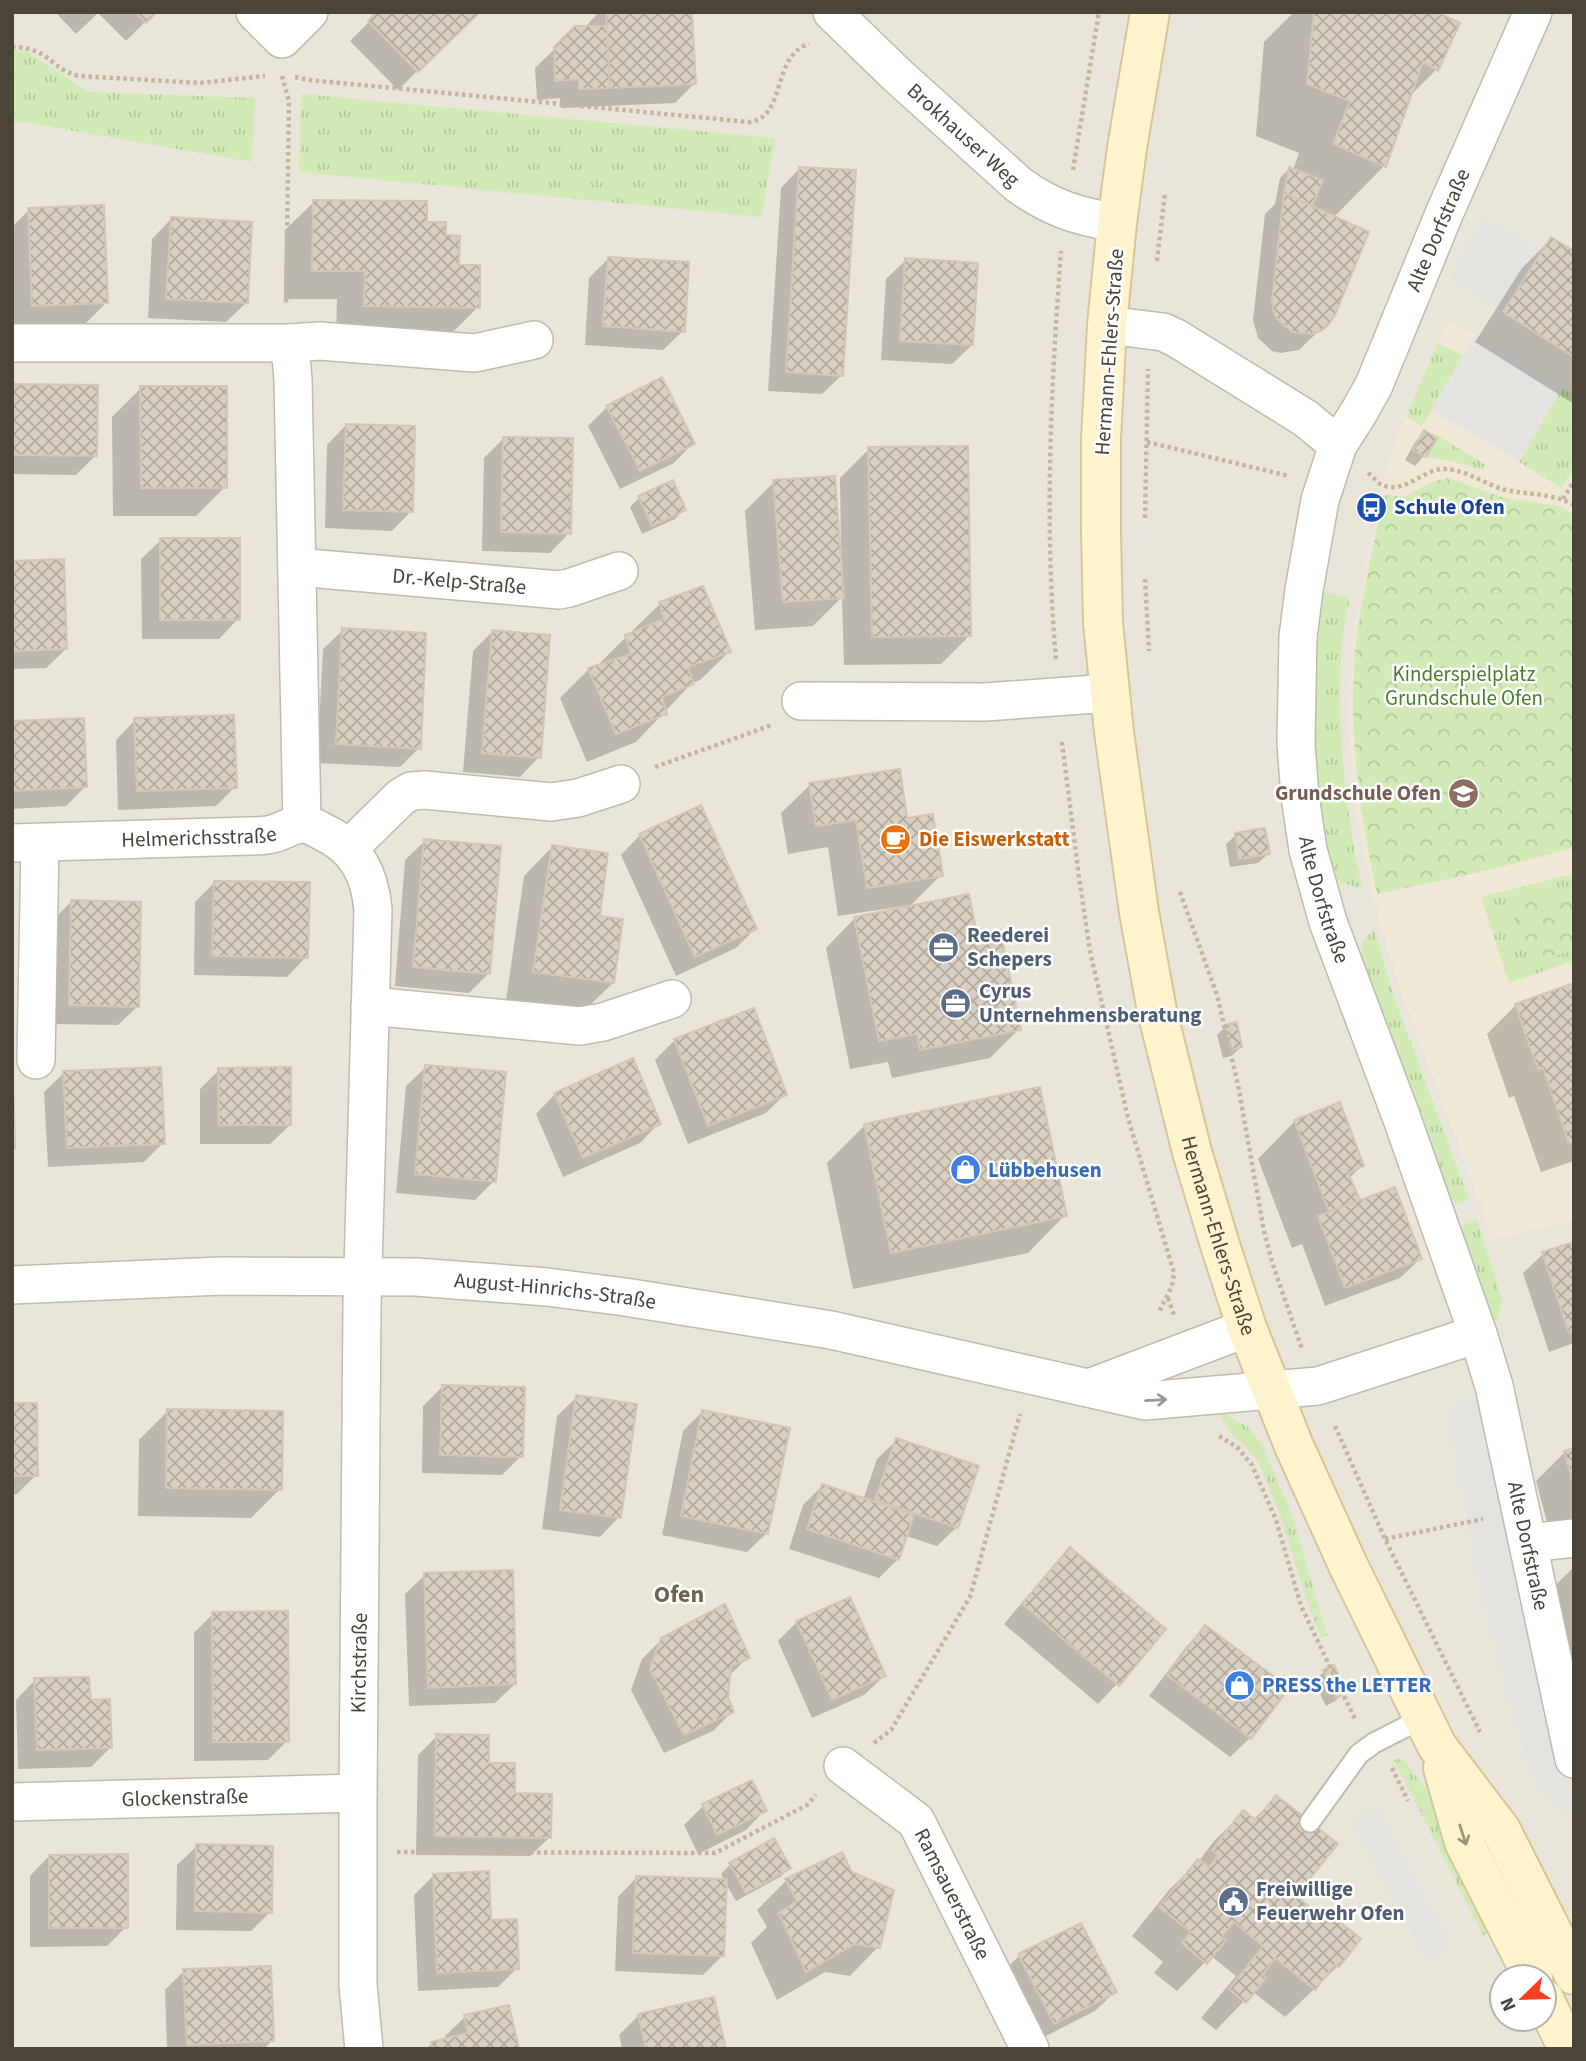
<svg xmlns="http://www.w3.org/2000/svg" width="1586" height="2061" viewBox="0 0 1586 2061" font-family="'Source Sans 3',sans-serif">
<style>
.residential{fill:#eae5da;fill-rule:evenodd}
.education{fill:#efe8d6}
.grass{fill:url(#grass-tufts)}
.park{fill:url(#park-crowns)}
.parking{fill:#e5e3e0}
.shadow{fill:#0003}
.building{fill:url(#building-cross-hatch);stroke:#d3c7b4;stroke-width:2}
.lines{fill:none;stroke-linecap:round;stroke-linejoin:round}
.lane-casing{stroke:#c2bbae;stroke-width:23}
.street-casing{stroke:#c2bbae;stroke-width:40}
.secondary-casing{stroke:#d6c79b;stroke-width:42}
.path{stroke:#c4b79f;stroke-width:4.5;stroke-dasharray:3.5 3.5;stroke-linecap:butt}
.lane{stroke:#fff;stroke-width:19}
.street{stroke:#fff;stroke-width:37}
.secondary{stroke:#fff3cd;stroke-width:38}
.oneway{stroke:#9c9892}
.oneway2{stroke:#9c937c}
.labels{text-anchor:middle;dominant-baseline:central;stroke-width:5;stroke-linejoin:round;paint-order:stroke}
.street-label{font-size:21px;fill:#4b4439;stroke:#fff}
.transit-label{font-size:21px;font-weight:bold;fill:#164399;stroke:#fff;text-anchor:start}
.park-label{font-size:21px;fill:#4a7f2a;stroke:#fff}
.education-label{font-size:21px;font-weight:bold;fill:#785e54;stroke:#fff;text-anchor:end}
.food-label{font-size:21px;font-weight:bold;fill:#c56008;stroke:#fff;text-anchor:start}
.service-label{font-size:21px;font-weight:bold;fill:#4e5e75;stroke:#fff;text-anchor:start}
.shop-label{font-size:21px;font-weight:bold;fill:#366cbe;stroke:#fff;text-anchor:start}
.quarter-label{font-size:24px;font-weight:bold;fill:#6e6250;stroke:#fff}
</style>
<defs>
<pattern id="grass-tufts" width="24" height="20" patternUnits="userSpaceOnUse" patternTransform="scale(1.75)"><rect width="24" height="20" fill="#d2eab5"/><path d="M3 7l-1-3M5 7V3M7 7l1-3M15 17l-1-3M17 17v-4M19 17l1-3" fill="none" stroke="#b6ca9c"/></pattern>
<pattern id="park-crowns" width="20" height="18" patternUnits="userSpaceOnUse" patternTransform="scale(1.75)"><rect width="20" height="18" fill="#d2eab5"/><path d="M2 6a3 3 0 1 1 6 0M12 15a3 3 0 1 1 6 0" fill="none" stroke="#b6ca9c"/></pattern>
<pattern id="building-cross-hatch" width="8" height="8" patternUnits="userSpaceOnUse" patternTransform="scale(1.75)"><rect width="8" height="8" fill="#d8cfc1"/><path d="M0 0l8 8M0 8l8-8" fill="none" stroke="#b1aa9e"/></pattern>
</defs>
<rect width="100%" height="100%" fill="#f6f3ec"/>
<path class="residential" d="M12,12h1562v2037h-1562zM1502,1977h42v42h-42z"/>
<path class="education" d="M1447,323l29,11 87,53 11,8v825l-81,18 -91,-245 -21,-64 -25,-119 -6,-70 2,-96 30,-159 24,-69z"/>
<path class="grass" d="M12,50l14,1 63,41 166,6 -3,64 -223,-39 -17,-1z
M301,94l475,44 -15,79 -462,-45z
M1438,343l25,12 -41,71 -16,-10z
M1563,387l11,8v72l-13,21 -42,-26z
M1438,436l48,29 -3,5 -32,-9 -25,-4z
M1322,592l28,5c-3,16 -7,32 -8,47 -6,83 3,165 20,245l-25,-8 -6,-8 -17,-95 1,-138z
M1573,874l1,22 -9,-3 -40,56c18,11 31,7 49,-1v13l-65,22 -28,-86z
M1374,929l19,65 76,206 -10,4 -12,-5 -86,-239 2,-19z
M1477,1219l25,81 -4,19 -4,1 -12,-22 -23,-65 6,-9z
M1219,1411l30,17 12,15 31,72 30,104 6,16 -6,3 -14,-33 -27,-88 -23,-56 -15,-17 -15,-14z
M1399,1759l4,1 25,32 65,132 -9,13 -90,-177z"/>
<path class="park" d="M1449,478l52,19 58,9 15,9v333l-98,25 -99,21c-17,-82 -30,-166 -21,-251 6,-50 18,-99 28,-148l21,2 26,-15z
M1553,893h12l9,3v52c-8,4 -17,9 -27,9 -16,1 -33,-15 -31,-32 1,-7 4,-15 6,-22z"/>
<path class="parking" d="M1484,216l58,35 -39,61 -56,-34z
M1476,334l87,53 -44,75 -88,-52z
M1481,1395l75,329 18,85v14l-32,-31 -17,-29 -48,-182 -31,-173z
M1377,1806l75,141 -27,15 -75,-142z"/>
<path class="shadow" d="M55,12h100l-29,29 -28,-28 -22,21z
M379,12l97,1 -78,77 -48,-49z
M599,12h92l3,72 -19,19 -114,5 -1,-10 -23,2 -2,-32 41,-40h11v-3z
M1294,12h139l3,58 -27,27 -25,69 -51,52 -6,105 -28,27 -18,3 -9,-2 -14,-13 -5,-18 12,-106 10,-10 5,-26 9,-9 4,1 6,-17 -43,-17 8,-94z
M800,168l42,207 -20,19 -54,-3 13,-203z
M314,202l111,22 19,13 34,70 -29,29 -113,-1 1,-36h-53l1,-69z
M29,210l77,93 -28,28 -66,3v-107z
M171,219l75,84 -20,19 -78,-4 4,-79z
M1551,239l23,14v151l-99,-62 47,-74z
M608,259l75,72 -20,19 -78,-5 4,-67z
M906,260l66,85 -20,19 -71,-4 5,-81z
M12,385l83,71 -19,19 -64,-1z
M141,388l84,99 -29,29h-83l-1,-99z
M607,407l86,36 -19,20 -54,26 -32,-63z
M346,425l65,86 -19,20 -67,-3 2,-83z
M1424,433l10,5 -10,18 -9,10 -10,-6 10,-18z
M504,438l65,95 -19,20 -68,-2 2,-93z
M869,449l101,186 -29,29 -97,1 -2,-68 -29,29 -58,4 -10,-119 29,-29 64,66h3l-1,-70z
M639,498l45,11 -9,10 -33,15 -12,-27z
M161,540l77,79 -19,20h-77l-1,-80z
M12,562l54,87 -20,19 -34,1z
M660,604l69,48 -29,28 -8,3 -56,59 -49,20 -27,-64 29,-29 8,-3 29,-29 5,-2v-3z
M343,630l76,118 -19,19 -83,-4 6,-114z
M492,632l47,125 -19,20 -57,-5 10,-121z
M135,720l100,67 -19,19 -98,4 -2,-70z
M12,723l74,63 -20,20 -54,3z
M810,785l96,35 35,55 -30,30 -73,11 -10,-69 -40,7 -7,-41z
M640,835l115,94 -19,19 -60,28 -55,-121z
M1236,835l32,19 -10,9 -28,4 -4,-23z
M425,841l63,133 -19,19 -74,-7 10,-126z
M552,847l46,71 15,65 -29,28 -78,-11 18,-124z
M215,882l91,75 -19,20 -93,-2 1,-73z
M71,902l67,104 -20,19 -68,-1 2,-103z
M854,919l165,110 -29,29 -98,20 -4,-16 -38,7 -24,-121z
M1574,985v176l-33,11 -27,-76 -5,2 -22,-64 29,-29z
M1226,1026l15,21 -10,9 -8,2 -6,-23z
M675,1040l110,54 -19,19 -78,31 -33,-84z
M426,1067l68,114 -19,19 -79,-7 10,-107z
M219,1070l71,55 -20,19h-70v-55z
M64,1073l99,70 -19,19 -96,5 -4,-75z
M555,1094l104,29 -19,20 -77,34 -27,-63z
M1295,1121l67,44 -13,14 10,24 61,56 -20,19 -75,28 -23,-62 -10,4 -34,-89z
M865,1125l200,90 -37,38 -175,36 -26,-126z
M1574,1244v99l-25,9 -26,-79 20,-19z
M443,1386l78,70 -19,19 -80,-2 1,-67z
M577,1397l42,120 -19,20 -58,-8 15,-113z
M12,1405l24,70 -19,19 -5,1z
M168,1411l112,78 -29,29 -113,-2 1,-76z
M702,1412l65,121 -20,19 -85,-17 21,-104z
M897,1440l60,87 -20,19 -31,-10 -8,23 -19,19 -90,-29 14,-44 19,-19 41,14 14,-41z
M1574,1450v92l-20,6 -18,-67 29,-29z
M1070,1549l47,135 -19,20 -94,-80 47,-56z
M1573,1568l1,208 -4,1 -35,-172z
M425,1575l90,109 -20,19 -86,3 -4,-112z
M213,1614l74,127 -19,19 -74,1v-128z
M797,1622l87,54 -20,19 -52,23 -34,-77z
M1205,1627l45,111 -20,19 -81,-61 37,-49z
M662,1639l86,18 -20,20 -2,20 6,15 -19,19 -49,22 -33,-63 11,-31z
M1333,1667l12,25 -10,9 -9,5 -12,-25 10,-9z
M35,1680l54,22 21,46 -19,19 -73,2 -2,-69z
M437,1736l50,29 63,72 -20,19 -114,-1 2,-100z
M1276,1797l18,99 44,70 -53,51 -32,-25 -37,38 -15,-12 35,-42 -25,-20 -34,35 -23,-18 9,-11 -31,-26 37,-46 30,-29 15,-20 29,-28 10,7z
M703,1806l62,4 -19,20 -48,24 -14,-29z
M197,1846l73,66 -19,19 -75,-1 1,-65z
M841,1854l37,93 -28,29 -25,-4 -48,28 -26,-57 16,-16 -10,-17 29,-29z
M49,1856l77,71 -19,19 -77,1v-71z
M730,1865l59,3 -9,9 -44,24 -11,-19 -2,73 -20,20 -88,-4 3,-74 19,-20 88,4 -4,-7z
M433,1876l57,46 27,46 -19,19 -80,4 -4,-96z
M1019,1956l96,36 -20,19 -61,31 -34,-67z
M184,1971l88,70 -8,8h-97l-2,-59z
M639,2015l85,34h-102l-3,-14z
M465,2017l52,32h-91l6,-6 14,-3 -1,-4z"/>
<path class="building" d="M135,12h22l-11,11z
M376,12h102l1,1 -61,59 -50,-51z
M606,12h86l4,72 -86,4z
M1314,12h123l23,11 -22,48 -15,-9 -37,105 -53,-23 17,-43 -43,-17z
M575,26h32l3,62 -31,1v-10l-24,2 -1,-34z
M799,167l57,3 -13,206 -57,-4z
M1289,167l34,13 -11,26 -28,-13z
M1284,193l85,39 -34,83 -7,10 -7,6 -10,3 -19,-2 -15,-13 -4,-10 -1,-9z
M313,200l114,1v21h19v13l14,1 -1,29h21v43l-116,-2 1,-35h-53z
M104,205l4,98 -76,3 -4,-98z
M171,217l81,5 -4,81 -82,-4z
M1551,237l23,14v106l-71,-45z
M608,257l81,5 -4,70 -82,-6z
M905,258l73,5 -5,82 -73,-4z
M662,377l33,67 -55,27 -34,-65z
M12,384l86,1 -1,71 -85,-1z
M140,386h87v102h-86z
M346,424l69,2 -2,86 -70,-2z
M1424,430l13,8 -11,19 -13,-7z
M503,437l70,1 -2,96 -70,-2z
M968,446l3,190 -99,1 -4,-190z
M835,476l9,122 -61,4 -10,-122z
M673,480l13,30 -34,16 -14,-30z
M160,538h80v82h-80z
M64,559l3,90 -55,2v-90z
M703,586l28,66 -43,15 6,17 -32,13 5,17 -51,20 -28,-66 43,-14 -6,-19 39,-16 -5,-17z
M342,628l84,5 -5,116 -85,-5z
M492,630l58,5 -9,123 -59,-5z
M234,715l3,73 -100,3 -3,-73z
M84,718l3,69 -75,4v-70z
M900,769l7,49 26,-4 10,62 -76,12 -11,-68 -40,6 -7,-43z
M701,805l56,124 -62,28 -56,-123z
M1265,828l5,26 -31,5 -4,-26z
M424,839l77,7 -11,128 -77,-7z
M552,845l56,8 -8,63 23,3 -9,64 -81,-11z
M214,881l96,1 -2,76 -96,-2z
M969,894l8,40 23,-4 21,100 -101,20 -3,-16 -38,7 -25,-124z
M71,900l70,2 -2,105 -70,-2z
M1574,983v160l-5,1 -26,-76 -5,2 -23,-66z
M754,1008l33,87 -79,31 -34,-87z
M1237,1022l5,25 -10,3 -7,-25z
M633,1058l28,66 -78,34 -29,-65z
M425,1065l81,7 -10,110 -81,-8z
M161,1067l4,77 -98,4 -4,-77z
M291,1067v58h-72l-1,-57z
M12,1073h1l2,75h-3z
M1040,1087l27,129 -176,37 -27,-129z
M1340,1102l24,64 -16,7 12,27 -31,12 -35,-92z
M1395,1187l27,72 -77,29 -27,-72z
M1574,1242v90l-5,1 -27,-81z
M442,1385l83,2 -2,70 -83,-2z
M576,1395l61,9 -16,114 -61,-8z
M12,1403h25l1,73h-26z
M167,1409l116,2 -1,79 -116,-2z
M702,1410l88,18 -22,106 -87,-18z
M896,1438l83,28 -21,62 -83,-28z
M1574,1448v38l-10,-35z
M822,1484l92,31 -15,45 -92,-31z
M1070,1547l96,82 -47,57 -97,-82z
M513,1570l3,114 -88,4 -4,-115z
M850,1597l36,79 -54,24 -36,-79z
M725,1604l25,54 -19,8 -3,31 6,15 -50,23 -34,-66 11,-31z
M288,1611l1,131h-76l-1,-130z
M1205,1625l84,63 -38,51 -84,-64z
M1334,1665l13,27 -11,6 -13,-28z
M89,1677l2,23 19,-1 2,49 -75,2 -3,-72z
M436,1734l53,1v28h26v30l37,1 -1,44 -116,-2z
M752,1780l15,31 -50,24 -15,-31z
M1276,1795l62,49 -42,52 35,28 4,-6 26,21 -22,28 -4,-3 -20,26 -40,-32 -13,17 4,3 -20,25 -17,-14 34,-43 -29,-24 -13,15 5,3 -19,24 -25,-21 9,-11 -32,-25 39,-48 11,8 9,-12 -6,-5 31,-40 13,10z
M774,1838l17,30 -45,25 -17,-30z
M196,1844l77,2 -1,67 -77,-2z
M842,1852l10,20 42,18 -14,58 -25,-4 -49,28 -27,-59 18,-12 -12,-22z
M128,1854v74h-79v-73z
M489,1871l2,49 26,-1 2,50 -82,4 -4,-99z
M636,1876l91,3 -3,77 -91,-3z
M1081,1923l36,69 -63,32 -36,-70z
M271,1966l3,75 -87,4 -4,-76z
M714,1997l12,52h-80l-8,-35z
M509,2005l10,44h-87l-1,-7 37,-9 -4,-18z"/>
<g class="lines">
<defs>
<path id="lane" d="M1310,1822l49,-68 15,-11 49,-25"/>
<g id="street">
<path d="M255,12l27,27 27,-27"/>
<path id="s1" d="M832,12l65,63 122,110c34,24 58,31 98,38"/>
<path id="s2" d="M1533,12l-89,202 -70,171 -15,27 -21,33 -18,55 -16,90 -6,47 -2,107 4,52 8,54 20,72 73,194 77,218 16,52 80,373"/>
<path d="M1107,325l56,7 13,6 129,80 33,27"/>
<path d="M12,343h278l3,37 9,444"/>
<path d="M290,343l30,-2 155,12 59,-13"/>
<path id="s3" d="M297,567l262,23 10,-2 50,-17"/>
<path d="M801,701l184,1 125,-9"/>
<path id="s4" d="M12,843l238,-7c7,0 15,0 22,-2 9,-2 21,-10 31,-10 6,0 15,5 20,8 33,15 47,42 50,78l-11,396 -4,487v192l6,64"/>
<path d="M349,848l52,-51 10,-6 14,-1 126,12 27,-4 43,-14"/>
<path d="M370,1006l210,20 23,-4 69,-23"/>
<path d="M36,1060l4,-217"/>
<path id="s5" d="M12,1285l209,-9 195,1 131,10 78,10 206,33 314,71 173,-15 160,-52"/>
<path d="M1089,1388l158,-60"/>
<path d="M1529,1543l45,-5"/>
<path id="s6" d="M843,1766l73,55 114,228"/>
<path id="s7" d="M12,1802l346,-9"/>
</g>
<g id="secondary">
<path id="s8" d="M1150,12l-23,136 -10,75 -10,102 -6,114v92l2,92 11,109 25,180 18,99 35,141 28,93 27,83 47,118 54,119 89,181 64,84 73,145"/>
<path d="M1443,1768l21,74 69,135"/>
<path d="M1544,1999l24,50"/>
</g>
</defs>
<use href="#lane" class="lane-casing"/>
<use href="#street" class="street-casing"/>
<use href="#secondary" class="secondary-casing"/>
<path class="path" d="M12,47c8,0 16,1 23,4 18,7 22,20 44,25l121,7 65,-7
M282,76l7,25 -3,203
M295,77l14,3 440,42c38,-4 22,-67 60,-78
M1073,170l26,-158
M1157,261l8,-68
M1147,442l142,34
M1368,473c4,3 8,8 12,11 23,13 43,-16 65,-15 22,1 41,16 61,21 23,5 47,3 68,15
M1563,499l11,-18
M1145,518l3,-149
M1145,579l4,72
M1056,659c-12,-136 -5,-272 5,-408
M1062,742l17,135 11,74 38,167 46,155 -2,13 -13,26
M655,767l117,-42
M1180,892l37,103 21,90 26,146 8,31 30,87
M1168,1298l6,17
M1335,1426l50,113 95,193
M1219,1436l18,11 15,18 24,55 25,86 54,113
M1385,1539l98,-20
M874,1743l17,-13 79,-133 50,-183
M1392,1768l16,33
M397,1852l318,1 92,-48 9,-10"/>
<use href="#lane" class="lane"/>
<use href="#street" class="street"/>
<use href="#secondary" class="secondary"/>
</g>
<defs><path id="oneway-shaft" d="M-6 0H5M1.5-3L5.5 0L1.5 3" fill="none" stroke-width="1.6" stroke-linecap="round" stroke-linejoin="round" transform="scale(1.75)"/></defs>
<use class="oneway" href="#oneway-shaft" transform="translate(1156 1400) rotate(-3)"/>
<use class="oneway2" href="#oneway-shaft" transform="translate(1463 1835) rotate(72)"/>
<defs>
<symbol id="bus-disc" viewBox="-11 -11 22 22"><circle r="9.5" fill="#1a4fb4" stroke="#fff"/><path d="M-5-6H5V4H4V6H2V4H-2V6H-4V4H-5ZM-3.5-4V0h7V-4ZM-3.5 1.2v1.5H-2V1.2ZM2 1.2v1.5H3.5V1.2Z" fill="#fff"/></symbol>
<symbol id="school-disc" viewBox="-11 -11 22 22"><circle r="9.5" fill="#8d6e63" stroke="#fff"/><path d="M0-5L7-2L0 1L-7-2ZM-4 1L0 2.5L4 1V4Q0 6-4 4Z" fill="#fff"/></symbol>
<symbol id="cafe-disc" viewBox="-11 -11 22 22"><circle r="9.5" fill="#e8710a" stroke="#fff"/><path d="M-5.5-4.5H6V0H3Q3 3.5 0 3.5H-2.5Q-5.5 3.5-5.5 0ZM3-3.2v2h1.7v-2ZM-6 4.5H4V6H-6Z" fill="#fff"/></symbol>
<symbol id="office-disc" viewBox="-11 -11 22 22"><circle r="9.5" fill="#5c6f8a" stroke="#fff"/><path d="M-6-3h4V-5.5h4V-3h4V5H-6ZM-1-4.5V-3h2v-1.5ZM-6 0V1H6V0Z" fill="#fff"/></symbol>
<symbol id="shop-disc" viewBox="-11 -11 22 22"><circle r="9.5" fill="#3f7fe0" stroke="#fff"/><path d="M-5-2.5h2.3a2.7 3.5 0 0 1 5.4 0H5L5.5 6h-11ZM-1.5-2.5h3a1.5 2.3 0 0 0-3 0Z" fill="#fff"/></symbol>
<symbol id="civic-disc" viewBox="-11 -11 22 22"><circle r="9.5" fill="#5c6f8a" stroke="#fff"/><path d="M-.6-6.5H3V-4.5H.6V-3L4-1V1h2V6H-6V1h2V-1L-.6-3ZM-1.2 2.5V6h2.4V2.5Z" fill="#fff"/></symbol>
</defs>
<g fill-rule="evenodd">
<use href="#bus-disc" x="1354" y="490" width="35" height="35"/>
<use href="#school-disc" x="1446" y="776" width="35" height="35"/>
<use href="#cafe-disc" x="878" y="822" width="35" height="35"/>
<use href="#office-disc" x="926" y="930" width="35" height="35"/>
<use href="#office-disc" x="938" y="986" width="35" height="35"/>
<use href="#shop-disc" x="948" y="1152" width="35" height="35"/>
<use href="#shop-disc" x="1222" y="1668" width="35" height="35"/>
<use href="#civic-disc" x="1216" y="1884" width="35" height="35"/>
</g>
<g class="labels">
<g class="street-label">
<text stroke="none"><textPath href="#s1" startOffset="180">Brokhauser Weg</textPath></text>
<text transform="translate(1438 230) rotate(-67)">Alte Dorfstraße</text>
<text transform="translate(1109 352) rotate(-86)">Hermann-Ehlers-Straße</text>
<text stroke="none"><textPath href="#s3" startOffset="163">Dr.-Kelp-Straße</textPath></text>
<text stroke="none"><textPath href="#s4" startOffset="187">Helmerichsstraße</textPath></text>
<text stroke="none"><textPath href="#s2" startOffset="938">Alte Dorfstraße</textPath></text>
<text stroke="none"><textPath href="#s8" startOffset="1239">Hermann-Ehlers-Straße</textPath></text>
<text stroke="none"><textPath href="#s5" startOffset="544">August-Hinrichs-Straße</textPath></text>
<text stroke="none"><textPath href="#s2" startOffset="1617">Alte Dorfstraße</textPath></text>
<text transform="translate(359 1663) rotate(-89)">Kirchstraße</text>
<text stroke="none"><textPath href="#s7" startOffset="173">Glockenstraße</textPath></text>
<text stroke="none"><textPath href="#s6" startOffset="173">Ramsauerstraße</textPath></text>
</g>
<g class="transit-label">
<text x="1394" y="507">Schule Ofen</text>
</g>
<g class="park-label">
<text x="1464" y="674">Kinderspielplatz<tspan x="1464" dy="24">Grundschule Ofen</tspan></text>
</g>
<g class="education-label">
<text x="1441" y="793">Grundschule Ofen</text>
</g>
<g class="food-label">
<text x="919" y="839">Die Eiswerkstatt</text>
</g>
<g class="service-label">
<text x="967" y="935">Reederei<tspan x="967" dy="24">Schepers</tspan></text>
<text x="979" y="991">Cyrus<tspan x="979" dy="24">Unternehmensberatung</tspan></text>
<text x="1256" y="1889">Freiwillige<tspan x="1256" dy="24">Feuerwehr Ofen</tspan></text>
</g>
<g class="shop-label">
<text x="988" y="1170">Lübbehusen</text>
<text x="1262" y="1685">PRESS the LETTER</text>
</g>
<g class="quarter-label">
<text x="679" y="1594">Ofen</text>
</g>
</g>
<rect width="1586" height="2061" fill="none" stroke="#4b4439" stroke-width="28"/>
<g transform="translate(1523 1998) rotate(247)"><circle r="33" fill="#ffffff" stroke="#b7b4b0" stroke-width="2"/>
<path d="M0-5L12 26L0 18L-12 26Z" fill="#fc3f1d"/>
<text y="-10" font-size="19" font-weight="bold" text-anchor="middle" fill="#4b4439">N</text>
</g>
</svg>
